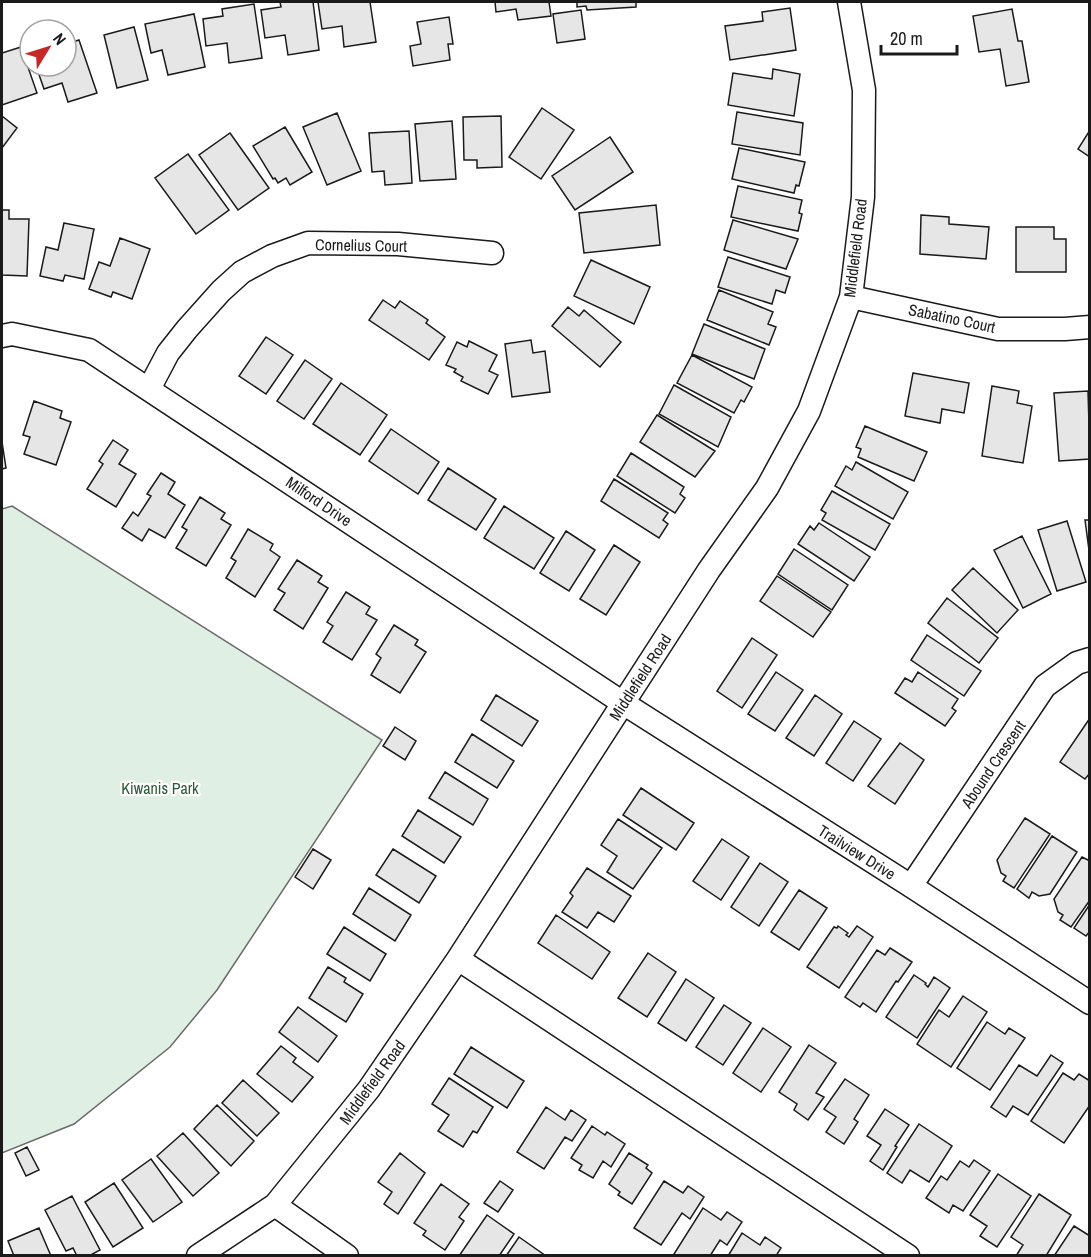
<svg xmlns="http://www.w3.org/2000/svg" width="1091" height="1257" viewBox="0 0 1091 1257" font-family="'Archivo Narrow',sans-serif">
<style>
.green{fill:#e0efe3;stroke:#6a6a6a;stroke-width:1.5}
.building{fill:#e6e6e6;stroke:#1a1a1a;stroke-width:1.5}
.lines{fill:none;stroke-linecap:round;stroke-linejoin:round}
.street-casing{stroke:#1a1a1a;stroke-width:25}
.street{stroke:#fff;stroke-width:22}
.labels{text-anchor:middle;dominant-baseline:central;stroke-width:4.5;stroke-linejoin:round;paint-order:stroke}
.street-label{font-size:16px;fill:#1a1a1a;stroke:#fff}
.park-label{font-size:16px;fill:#2b5a34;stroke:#fff}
</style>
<rect width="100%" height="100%" fill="#fff"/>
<path class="green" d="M12,506l370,234 -165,250 -47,57 -96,77 -72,29v-644z"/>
<path class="building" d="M280,2h33l6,48 -31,5 -3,-20 -20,3 -4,-28 20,-3z
M318,2h52l6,40 -32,5 -2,-21 -20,3z
M495,2h54l2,14 -33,4 -2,-11 -20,3z
M577,2h59v5l-49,3 -1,-4 -9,1z
M254,4l8,54 -33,5 -2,-20 -21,3 -3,-27 20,-3 -1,-7z
M790,8l6,42 -66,10 -5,-34 38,-5 -1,-9z
M1012,9l6,32h4l7,41 -23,4 -6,-37 -21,3 -6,-36z
M581,10l4,29 -28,4 -4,-29z
M194,14l11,53 -37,8 -6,-25 -11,3 -6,-29z
M449,17l4,27h-5l2,16 -37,6 -3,-20 11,-2 -4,-22z
M134,27l14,53 -31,8 -13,-53z
M79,40l18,53 -29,9 -6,-19 -18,6 -8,-23h30v-22z
M21,47l16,46 -35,12v-52z
M773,69l27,5 -6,42 -66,-11 5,-32 39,6z
M542,108l32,22 -33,49 -32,-22z
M737,112l66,11 -3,32 -68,-11z
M337,113l24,58 -34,14 -24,-58z
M2,116l15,12 -15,20z
M501,116l1,51 -25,1v-8h-13l-1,-43z
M452,121l4,58 -36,2 -5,-57z
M285,127l27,45 -22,13 -4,-7 -8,5 -3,-5 -2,1 -20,-33z
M1090,130v27l-12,-8z
M409,131l3,52 -27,2 -1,-14 -12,1 -3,-39z
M230,133l39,55 -31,22 -39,-55z
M610,137l23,35 -58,38 -23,-34z
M739,148l66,14 -6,24 -3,-1 -2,8 -62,-14z
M188,154l41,56 -33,24 -41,-56z
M738,186l64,14 -3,13 3,1 -4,17 -67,-14z
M656,205l4,40 -76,8 -5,-40z
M2,210h7v9h20l-2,57 -25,-1z
M921,215l28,2v7l40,3 -3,32 -66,-5z
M733,220l65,19 -12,30 -62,-19z
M64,223l30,6 -10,50 -19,-4 -2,6 -23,-5 6,-29 12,3z
M1016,227h38v12h12v33h-50z
M120,238l30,11 -18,50 -19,-7 -2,5 -22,-8 10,-27 11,4z
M728,257l62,20 -5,16 -9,-3 -4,14 -54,-17z
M591,260l59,27 -16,37 -60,-28z
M719,290l54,22 -5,12 8,3 -7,18 -62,-25z
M383,300l12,8 5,-7 28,19 -2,3 19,14 -16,23 -60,-40z
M568,307l11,9 5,-6 37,32 -21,25 -48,-41z
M704,324l61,25 -11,30 -62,-25z
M266,337l27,18 -27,39 -27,-18z
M531,340l2,13 12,-2 5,41 -38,5 -7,-53z
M469,341l28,14 -8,16 9,4 -10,19 -27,-13 2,-4 -9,-5 2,-3 -10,-4 11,-23 10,5z
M692,355l60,32 -8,15 -3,-2 -7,13 -57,-30z
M305,360l27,19 -28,40 -27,-18z
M913,373l56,10 -5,30 -22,-4 -2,14 -35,-7z
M341,383l46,32 -27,40 -47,-31z
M674,385l57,32 -13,30 -59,-33z
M992,386l27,5 -2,12 15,3 -9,57 -41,-7z
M1088,391l2,68 -31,2 -5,-68z
M34,401l28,10 -2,7 11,4 -15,43 -32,-11 6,-17 -7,-2z
M657,415l58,36 -20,26 -55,-35z
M865,426l62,26 -13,29 -56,-24 3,-8 -5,-2z
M391,429l48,33 -21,32 -49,-33z
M113,440l15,10 -9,14 17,10 -20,33 -29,-18 16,-25 -4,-3z
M2,442l4,26 -4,1z
M631,453l53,34 -4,7 5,4 -10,15 -58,-37z
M856,462l52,30 -15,27 -58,-33 11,-20 6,4z
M448,468l48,31 -20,31 -48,-30z
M161,473l14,9 -7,12 17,11 -20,33 -16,-9 -7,12 -20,-13 11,-16 5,4 13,-20 -4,-2z
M614,479l54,34 -5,7 5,4 -9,14 -58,-37z
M832,491l58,33 -15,26 -53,-30 4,-7 -5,-3z
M200,497l25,16 -4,6 10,6 -25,41 -30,-18 11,-18 -5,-3z
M504,506l50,32 -20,31 -50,-31z
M1085,520h5v38z
M1067,521l19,61 -29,9 -19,-61z
M819,523l51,34 -16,24 -56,-37 12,-18 4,4z
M248,529l25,15 -3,6 10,7 -25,40 -29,-19 10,-17 -5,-3z
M566,531l29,19 -26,41 -29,-18z
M1022,536l29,58 -28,14 -29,-58z
M614,545l26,17 -34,53 -26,-16z
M794,549l54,36 -16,25 -54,-36z
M297,560l25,16 -4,6 10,6 -25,41 -29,-19 11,-17 -7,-4z
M973,568l45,42 -21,23 -45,-43z
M777,576l54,36 -18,25 -53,-36z
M346,592l24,15 -4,7 11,6 -25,40 -29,-18 10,-16 -6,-4z
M947,598l51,40 -19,25 -51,-40z
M394,625l24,15 -3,5 11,7 -26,41 -29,-18 10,-17 -5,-4z
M927,635l54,36 -17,25 -53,-36z
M752,638l25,17 -35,53 -25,-17z
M776,672l27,18 -28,41 -27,-17z
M918,672l40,27 -6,9 4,3 -11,15 -50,-33 10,-15 7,4z
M496,695l42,26 -16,25 -41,-26z
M815,695l27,19 -28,42 -28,-18z
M1090,718v55l-5,6 -25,-17z
M854,721l27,18 -28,42 -27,-18z
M395,727l21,14 -11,19 -22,-14z
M472,734l42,27 -17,27 -42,-26z
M900,743l24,17 -29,44 -27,-18z
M445,772l43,27 -15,26 -44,-27z
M641,788l53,35 -18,27 -53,-35z
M418,810l43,27 -17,26 -42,-27z
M1025,818l25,16 -36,54 -11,-7 3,-5 -5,-3 -4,-13z
M618,819l44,29 -29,41 -26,-17 10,-16 -16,-11z
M1052,836l25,16 -27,42 -11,2 -7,-4 -3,6 -12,-9z
M722,839l27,18 -28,43 -28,-19z
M313,849l18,11 -18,29 -18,-12z
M393,849l43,27 -17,27 -43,-28z
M1082,857l8,4v39l-19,27 -11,-7 3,-5 -5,-3 -4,-13z
M760,863l28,19 -29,44 -28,-19z
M587,868l44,28 -17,26 -16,-10 -11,16 -25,-16 11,-16 -3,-3z
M369,888l42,27 -16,26 -42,-27z
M799,890l28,18 -28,42 -28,-18z
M1090,904v27l-4,5 -12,-8z
M556,915l54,37 -18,27 -54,-36z
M838,926l10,7 -2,2 3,2 8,-11 16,11 -34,51 -32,-21 27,-40 3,1z
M344,927l42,27 -16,27 -43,-27z
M890,948l22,14 -14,20 -2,-1 -20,31 -13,-9 -3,4 -15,-10 32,-47 8,5z
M648,953l28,19 -29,45 -29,-19z
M328,967l18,11 -2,4 19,12 -17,28 -37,-24z
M914,975l12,8 -1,1 3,3 6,-10 16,11 -33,50 -31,-21z
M686,979l28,19 -28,43 -28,-18z
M963,996l24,16 -36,55 -34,-23 22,-34 10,7z
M724,1005l27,18 -28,42 -27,-18z
M298,1007l39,29 -19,26 -39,-30z
M987,1022l18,12 4,-6 16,10 -35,52 -33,-22z
M763,1028l28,19 -30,45 -28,-19z
M809,1045l27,18 -20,30 8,4 -16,23 -14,-10 3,-6 -18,-12z
M281,1046l15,12 -3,4 20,15 -21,25 -35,-28z
M471,1047l53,34 -17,27 -53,-34z
M1051,1055l12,8 -35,52 -15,-9 -7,11 -15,-10 28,-42 18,11z
M1063,1073l11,7 5,-6 11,7v24l-26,38 -33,-22z
M449,1078l44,29 -16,26 -4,-2 -10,16 -25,-16 11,-16 -17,-11z
M845,1079l24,16 -15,24 4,3 -14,22 -18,-12 10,-15 -12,-8z
M243,1080l36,33 -22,23 -35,-33z
M217,1105l37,36 -23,25 -37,-37z
M546,1107l19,13 6,-10 15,10 -14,21 -7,-4 -21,32 -27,-17z
M885,1109l24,16 -14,21 2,1 -14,23 -13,-9 11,-16 -14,-9z
M919,1124l33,22 -23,36 -19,-12 -8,13 -15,-10z
M592,1126l13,9 2,-3 18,12 -14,23 -8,-6 -10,17 -14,-8 3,-5 -11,-7z
M183,1133l36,40 -26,23 -36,-40z
M27,1147l12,23 -13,6 -11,-23z
M400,1153l25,20 -27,41 -14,-10 8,-12 -14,-10z
M629,1153l19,12 -2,3 6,5 -20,31 -14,-9 2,-3 -11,-8z
M151,1159l31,43 -29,20 -31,-42z
M974,1160l16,11 -27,40 -10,-6 -4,8 -23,-15 15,-22 6,4 13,-19 9,6z
M998,1174l33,22 -34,51 -17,-11 7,-10 -17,-11z
M500,1181l13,9 -15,22 -14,-9z
M664,1181l19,12 5,-7 16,11 -14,22 -8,-6 -21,32 -27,-17z
M114,1183l29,45 -30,19 -28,-45z
M441,1184l28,20 -10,13 5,4 -19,29 -22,-15 3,-4 -12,-8z
M1039,1194l32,21 -25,41h-30l7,-11 -12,-8z
M72,1196l28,54 -11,6h-12l-4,-8 -7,3 -21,-41z
M703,1208l18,12 6,-8 15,10 -15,23 -7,-5 -10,16h-35l-1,-2z
M487,1215l27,19 -15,22h-40z
M1074,1226l16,10v20h-36z
M39,1228l12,28h-37l-6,-15z
M742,1233l18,12 5,-8 16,11 -5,8h-48z
M519,1237l27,19h-40z"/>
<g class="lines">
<defs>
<path id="street" d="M851,297l147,32h67l25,-2
M2,336l10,-2 77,16 534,353 288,183 179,117
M149,389l19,-36 19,-24 34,-38 21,-19 30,-16 36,-13 90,1 94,9
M911,886l134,-200 32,-23 13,-4
M458,959l450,297
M275,1205l72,51
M198,1256l77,-51 94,-116 89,-130 251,-389 58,-82 42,-77 42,-114 12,-100 1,-107 -15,-88"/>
</defs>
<use href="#street" class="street-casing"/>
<use href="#street" class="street"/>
</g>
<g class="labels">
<g class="street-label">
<text transform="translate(361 245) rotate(1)">Cornelius Court</text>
<text transform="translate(855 248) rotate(-83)">Middlefield Road</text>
<text transform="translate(952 318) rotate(12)">Sabatino Court</text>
<text transform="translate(319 501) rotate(34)">Milford Drive</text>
<text transform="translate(640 677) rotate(-57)">Middlefield Road</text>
<text transform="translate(993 764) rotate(-56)">Abound Crescent</text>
<text transform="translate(857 852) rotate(32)">Trailview Drive</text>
<text transform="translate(372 1082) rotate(-54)">Middlefield Road</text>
</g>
<g class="park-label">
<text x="160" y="788">Kiwanis Park</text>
</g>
</g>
<rect width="1091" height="1257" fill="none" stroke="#1a1a1a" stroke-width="6"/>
<g transform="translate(48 48) rotate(52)"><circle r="28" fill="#ffffff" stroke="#a3a3a3" stroke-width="1.5"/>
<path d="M0-4.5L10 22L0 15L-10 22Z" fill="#c62828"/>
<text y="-9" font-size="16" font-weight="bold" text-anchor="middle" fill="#1a1a1a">N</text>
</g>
<path d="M881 45v9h76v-9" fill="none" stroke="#1a1a1a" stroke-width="3"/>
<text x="890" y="45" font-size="18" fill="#1a1a1a" stroke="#ffffff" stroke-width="4.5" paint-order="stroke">20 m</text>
</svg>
